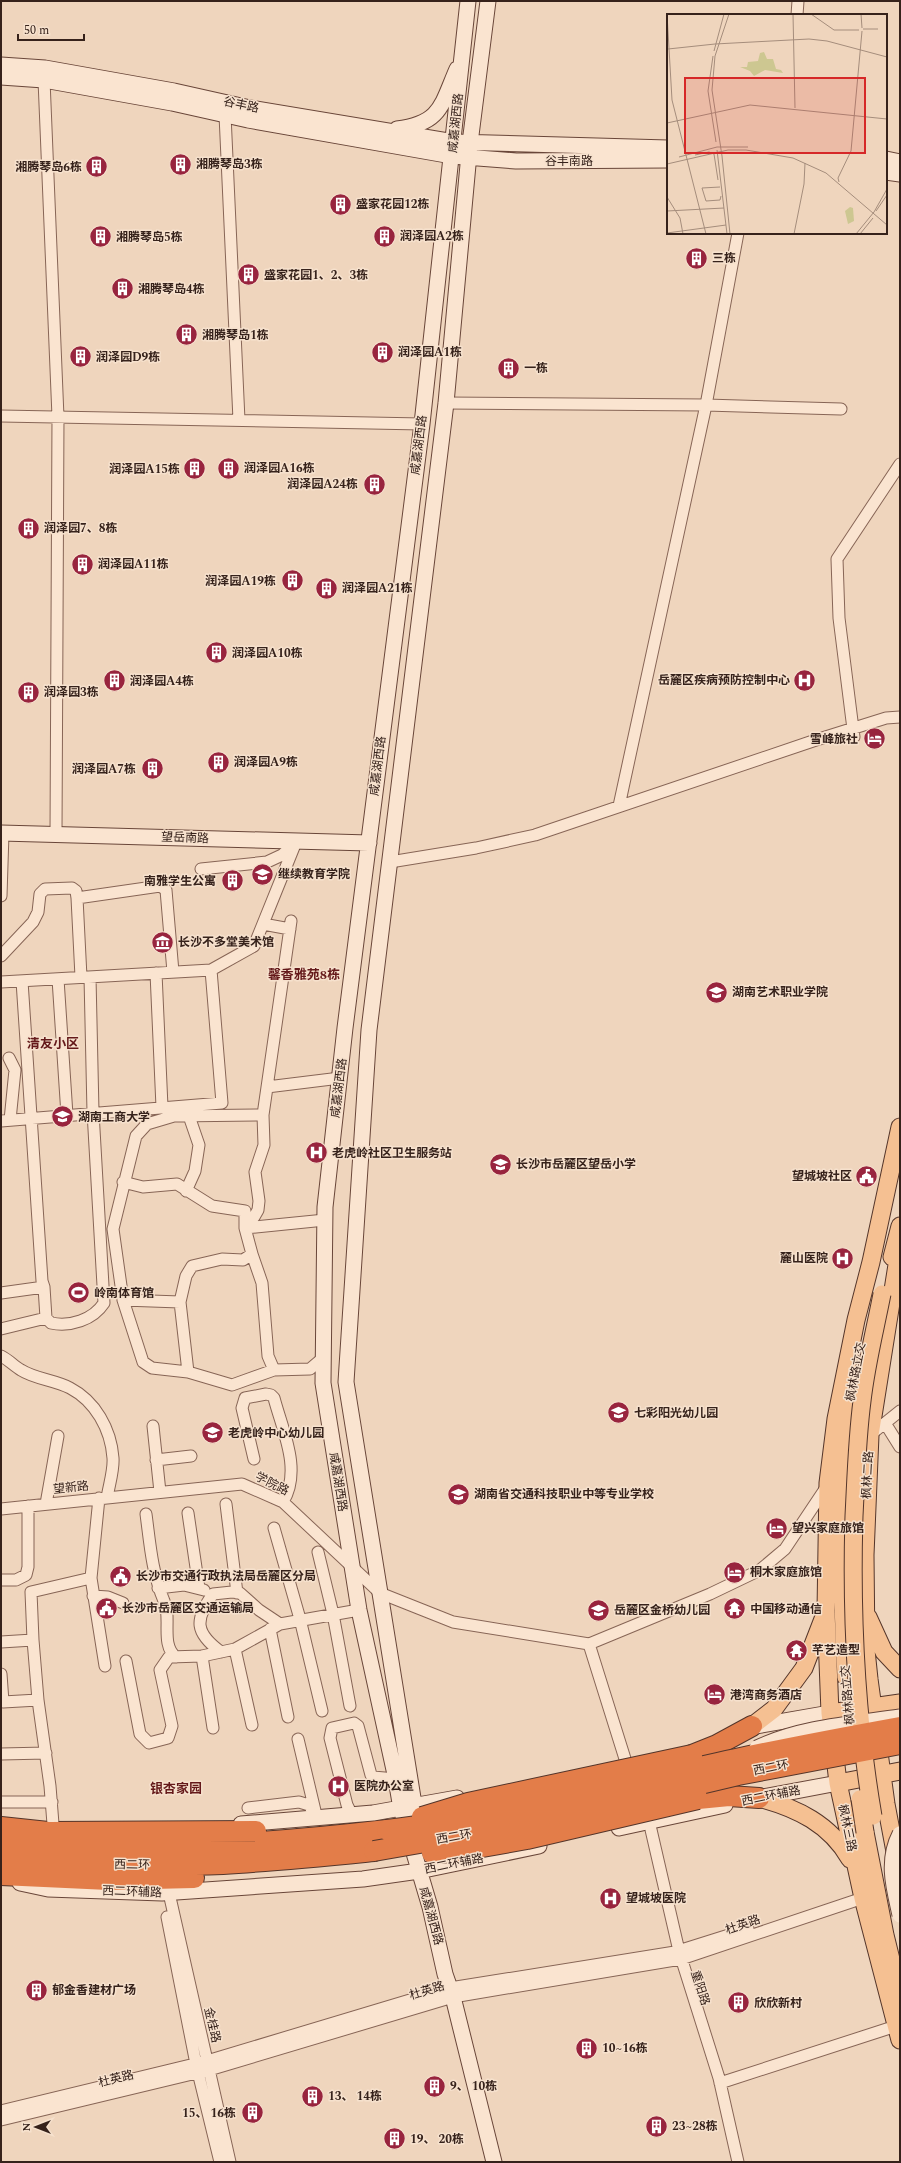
<svg xmlns="http://www.w3.org/2000/svg" width="901" height="2163" viewBox="0 0 901 2163" font-family="Spectral,'Noto Sans SC',serif">
<style>
.lines{fill:none;stroke-linecap:round;stroke-linejoin:round}
.street-casing{stroke:#876556;stroke-width:13}
.secondary-casing{stroke:#694639;stroke-width:17}
.primary-casing{stroke:#54352a;stroke-width:19}
.highway-casing{stroke:#54352a;stroke-width:22}
.street{stroke:#fae4d0;stroke-width:11}
.secondary{stroke:#fae4d0;stroke-width:15}
.primary{stroke:#f5c092;stroke-width:17}
.highway{stroke:#e37d49;stroke-width:20}
.secondary-bridge-casing{stroke:#694639;stroke-width:17;stroke-linecap:butt}
.primary-bridge-casing{stroke:#54352a;stroke-width:19;stroke-linecap:butt}
.highway-bridge-casing{stroke:#54352a;stroke-width:22;stroke-linecap:butt}
.secondary-bridge{stroke:#fae4d0;stroke-width:15}
.primary-bridge{stroke:#f5c092;stroke-width:17}
.highway-bridge{stroke:#e37d49;stroke-width:20}
.labels{text-anchor:middle;dominant-baseline:central;stroke-width:3;stroke-linejoin:round;paint-order:stroke}
.street-label{font-size:12px;fill:#36221b;stroke:#f6e1cd}
.poi-label{font-size:12px;font-weight:bold;fill:#36221b;stroke:#f6e1cd;text-anchor:start}
.neighbourhood-label{font-size:13px;font-weight:bold;fill:#64191a;stroke:#f6e1cd}
.inset-road{fill:none;stroke:#a58d7c;stroke-width:1}
.view{fill:#d62828;fill-opacity:0.15;stroke:#d62828;stroke-width:2}
.inset-edge{fill:none;stroke:#36221b;stroke-width:2}
</style>
<rect width="100%" height="100%" fill="#efd5bd"/>
<g class="lines">
<defs>
<path id="street" d="M797,15l1,-14
M44,80l14,337 -2,417
M225,115l14,305
M446,403l260,2 135,4
M1,416l421,8
M854,737l-15,-119 -2,-59 63,-95
M619,806l87,-401 32,-172
M390,862l86,-14 59,-13 281,-95 70,-22 14,-1
M201,869l66,-7 15,-7 12,-11
M1,896l2,-63
M77,898l83,-12 6,4 7,82
M291,921l-28,194 -89,1 -27,8 -11,12 -23,93 10,71 20,62 9,6 36,4 44,13 42,-15 36,-1 13,-11
M263,924l27,5
M1,956l32,-34 5,-10 2,-18 5,-5 27,-1 4,3 1,7 4,79
M156,973l6,134
M58,979l9,136
M1,982l210,-12 43,-24 42,-104
M9,1058l6,12 -5,50
M267,1087l73,-9
M1,1121l221,-18 -11,-133
M123,1182l20,5 34,-3 35,22 33,5v17l7,26
M186,1191l9,-20 4,-26 -10,-29
M245,1218l9,-1 4,-7 1,-9 -4,-29 9,-27 -1,-30
M245,1228l80,-8
M44,1287l2,31 5,5c19,4 42,-3 53,-20l-11,-191 -3,-135
M1,1293l43,-6 -2,-6 -20,-300
M123,1300l57,2 8,70
M180,1302l6,-26 6,-10 30,-7 21,1 9,-6 10,29 6,73 6,14
M1,1329l45,-11
M1,1356c8,4 13,10 20,14 14,9 34,10 49,18 25,13 41,41 43,70 1,12 -4,27 -6,40
M885,1423l15,24
M153,1426l7,66
M870,1435l30,-24
M254,1459l-12,-51 3,-10 21,-4 5,1 3,3c9,34 28,72 9,104
M156,1460l35,-4
M46,1504l12,-68
M226,1504l11,89
M1,1509l241,-25 41,18 97,91 73,29 136,22 37,118
M188,1513l11,75
M146,1514c4,30 6,59 18,87 8,16 -4,44 12,56
M274,1528l26,91 22,92
M318,1552l15,62 17,92
M91,1578l8,-80
M1,1580h15l10,-5 2,-8v-61
M158,1588l26,-3 20,5
M93,1596l15,1 15,6
M270,1629l18,88
M33,1640l-2,-48 60,-14 14,88
M1,1642l32,-2 5,60 -35,2 -2,-28
M589,1644l121,-50 50,-24 25,-21 42,-63
M235,1649l17,76
M221,1652c-26,-19 -27,-32 -8,-58l19,-2 8,1 19,17 21,14
M202,1656l11,72
M126,1661l14,73 9,9 19,-5 4,-12 -12,-56 9,-13 33,-1 33,-7 45,-25 79,-14
M38,1700l12,86 3,38
M298,1739l19,80
M1,1754l45,-1
M1,1802h51
M248,1808l51,-6 10,3 5,8
M352,1815l-5,-10 -17,-67 2,-10 22,-5 4,3 13,49 2,2 23,2
M649,1821l30,130 40,127 19,84
M169,1893l61,269
M167,1917l29,147 24,98
M720,2083l176,-57
M1,2111l206,-50 243,-73 225,-36 73,-23
M1,2120l208,-50 244,-73 228,-38 182,-61"/>
<path id="secondary" d="M468,1l-46,423 -77,604 -20,179 -2,176 36,227 37,169 5,30 29,98 15,67 8,23 41,165
M1,65l44,3 129,23 76,17 204,34 214,6
M1,77l43,3 128,23 76,17 204,36 64,5 152,-1
M397,129c44,-6 44,-23 60,-60
M886,159l14,3
M886,172l14,2
M1,833l368,10
M750,1727l80,-14
M758,1798l80,-15
M241,1824l132,-11 84,-15
M619,1828l106,-23
M418,1829l-72,-447 23,-352 77,-627 24,-260 18,-142
M20,1883l28,6 114,4 201,-14 56,-8 120,-25"/>
<path id="primary" d="M900,1127l-29,135 -15,58 -20,99 -8,64 -2,128 4,102 8,70 25,115 37,142
M892,1257l8,-31
M868,1617l16,35 16,17
M846,1677c-5,-93 -6,-185 4,-278
M830,1713l70,-10
M752,1726l22,-17 30,-41 19,-49
M838,1783l62,-12
M759,1798c38,10 71,26 91,61
M865,1832l20,103 15,61
M896,1857l-10,-53 -17,-125 -3,-29 -1,-95 5,-120 30,-189"/>
<path id="highway" d="M692,1755l25,-10 35,-19
M698,1799l31,-3 30,2
M1,1827l47,5 208,-1
M1,1842c129,11 257,3 386,-12
M1,1859c74,5 148,8 222,5 50,-3 100,-8 151,-13
M1,1875l108,5 85,-2"/>
</defs>
<use href="#street" class="street-casing"/>
<use href="#secondary" class="secondary-casing"/>
<use href="#primary" class="primary-casing"/>
<use href="#highway" class="highway-casing"/>
<use href="#street" class="street"/>
<use href="#secondary" class="secondary"/>
<use href="#primary" class="primary"/>
<use href="#highway" class="highway"/>
<defs>
<path id="secondary-bridge" d="M757,1748c44,-21 95,-24 143,-31
M900,1834c-14,27 -6,54 0,81"/>
<path id="primary-bridge" d="M860,1799l5,33
M873,1816c-17,-99 -22,-200 -19,-300 2,-38 3,-77 8,-115 4,-36 13,-71 20,-107"/>
<path id="highway-bridge" d="M422,1817l46,-14 224,-48
M387,1830c118,-14 233,-46 349,-71 55,-12 109,-22 164,-32
M374,1851l170,-30 194,-46 162,-31
M432,1853l22,-1 73,-13 171,-40"/>
</defs>
<use href="#secondary-bridge" class="secondary-bridge-casing"/>
<use href="#primary-bridge" class="primary-bridge-casing"/>
<use href="#highway-bridge" class="highway-bridge-casing"/>
<use href="#secondary-bridge" class="secondary-bridge"/>
<use href="#primary-bridge" class="primary-bridge"/>
<use href="#highway-bridge" class="highway-bridge"/>
</g>
<defs>
<symbol id="building-disc" viewBox="-11 -11 22 22"><circle r="9.5" fill="#98243e" stroke="#f6e1cd"/><path d="M-4-6H4V6H1V3H-1V6H-4ZM-2.5-4.3h1.7v1.8h-1.7ZM.8-4.3h1.7v1.8H.8ZM-2.5-1h1.7V.8h-1.7ZM.8-1h1.7V.8H.8Z" fill="#fff"/></symbol>
<symbol id="hospital-disc" viewBox="-11 -11 22 22"><circle r="9.5" fill="#98243e" stroke="#f6e1cd"/><path d="M-5-5h3v3.5h4V-5h3V5h-3V1.5h-4V5h-3Z" fill="#fff"/></symbol>
<symbol id="hotel-disc" viewBox="-11 -11 22 22"><circle r="9.5" fill="#98243e" stroke="#f6e1cd"/><path d="M-6-4.5h1.5V1H6V5H4.5V3h-9V5H-6ZM-4 0a1.8 1.8 0 1 1 3.6 0ZM.5 0V-2.5h3Q6-2.5 6 0Z" fill="#fff"/></symbol>
<symbol id="university-disc" viewBox="-11 -11 22 22"><circle r="9.5" fill="#98243e" stroke="#f6e1cd"/><path d="M0-5L7-2L0 1L-7-2ZM-4 1L0 2.5L4 1V4Q0 6-4 4Z" fill="#fff"/></symbol>
<symbol id="museum-disc" viewBox="-11 -11 22 22"><circle r="9.5" fill="#98243e" stroke="#f6e1cd"/><path d="M0-6L6-3V-2H-6V-3ZM-5-1h2V3h-2ZM-1-1h2V3h-2ZM3-1h2V3H3ZM-6 4H6V6H-6Z" fill="#fff"/></symbol>
<symbol id="school-disc" viewBox="-11 -11 22 22"><circle r="9.5" fill="#98243e" stroke="#f6e1cd"/><path d="M0-5L7-2L0 1L-7-2ZM-4 1L0 2.5L4 1V4Q0 6-4 4Z" fill="#fff"/></symbol>
<symbol id="civic-disc" viewBox="-11 -11 22 22"><circle r="9.5" fill="#98243e" stroke="#f6e1cd"/><path d="M-.6-6.5H3V-4.5H.6V-3L4-1V1h2V6H-6V1h2V-1L-.6-3ZM-1.2 2.5V6h2.4V2.5Z" fill="#fff"/></symbol>
<symbol id="stadium-disc" viewBox="-11 -11 22 22"><circle r="9.5" fill="#98243e" stroke="#f6e1cd"/><path d="M0-5a6.5 5 0 1 0 0 10a6.5 5 0 1 0 0-10ZM-3.5-1.8h7v3.6h-7Z" fill="#fff"/></symbol>
<symbol id="temple-disc" viewBox="-11 -11 22 22"><circle r="9.5" fill="#98243e" stroke="#f6e1cd"/><path d="M0-6L5-2H3V0L6.5 2.5H4V6H1.5V3h-3V6H-4V2.5H-6.5L-3 0V-2H-5Z" fill="#fff"/></symbol>
</defs>
<g fill-rule="evenodd">
<use href="#building-disc" x="168" y="152" width="25" height="25"/>
<use href="#building-disc" x="84" y="154" width="25" height="25"/>
<use href="#building-disc" x="328" y="192" width="25" height="25"/>
<use href="#building-disc" x="372" y="224" width="25" height="25"/>
<use href="#building-disc" x="88" y="224" width="25" height="25"/>
<use href="#building-disc" x="684" y="246" width="25" height="25"/>
<use href="#building-disc" x="236" y="262" width="25" height="25"/>
<use href="#building-disc" x="110" y="276" width="25" height="25"/>
<use href="#building-disc" x="174" y="322" width="25" height="25"/>
<use href="#building-disc" x="370" y="340" width="25" height="25"/>
<use href="#building-disc" x="68" y="344" width="25" height="25"/>
<use href="#building-disc" x="496" y="356" width="25" height="25"/>
<use href="#building-disc" x="216" y="456" width="25" height="25"/>
<use href="#building-disc" x="182" y="456" width="25" height="25"/>
<use href="#building-disc" x="362" y="472" width="25" height="25"/>
<use href="#building-disc" x="16" y="516" width="25" height="25"/>
<use href="#building-disc" x="70" y="552" width="25" height="25"/>
<use href="#building-disc" x="280" y="568" width="25" height="25"/>
<use href="#building-disc" x="314" y="576" width="25" height="25"/>
<use href="#building-disc" x="204" y="640" width="25" height="25"/>
<use href="#hospital-disc" x="792" y="668" width="25" height="25"/>
<use href="#building-disc" x="102" y="668" width="25" height="25"/>
<use href="#building-disc" x="16" y="680" width="25" height="25"/>
<use href="#hotel-disc" x="862" y="726" width="25" height="25"/>
<use href="#building-disc" x="206" y="750" width="25" height="25"/>
<use href="#building-disc" x="140" y="756" width="25" height="25"/>
<use href="#university-disc" x="250" y="862" width="25" height="25"/>
<use href="#building-disc" x="220" y="868" width="25" height="25"/>
<use href="#museum-disc" x="150" y="930" width="25" height="25"/>
<use href="#university-disc" x="704" y="980" width="25" height="25"/>
<use href="#school-disc" x="50" y="1104" width="25" height="25"/>
<use href="#hospital-disc" x="304" y="1140" width="25" height="25"/>
<use href="#school-disc" x="488" y="1152" width="25" height="25"/>
<use href="#civic-disc" x="854" y="1164" width="25" height="25"/>
<use href="#hospital-disc" x="830" y="1246" width="25" height="25"/>
<use href="#stadium-disc" x="66" y="1280" width="25" height="25"/>
<use href="#school-disc" x="606" y="1400" width="25" height="25"/>
<use href="#school-disc" x="200" y="1420" width="25" height="25"/>
<use href="#school-disc" x="446" y="1482" width="25" height="25"/>
<use href="#hotel-disc" x="764" y="1516" width="25" height="25"/>
<use href="#hotel-disc" x="722" y="1560" width="25" height="25"/>
<use href="#civic-disc" x="108" y="1564" width="25" height="25"/>
<use href="#civic-disc" x="94" y="1596" width="25" height="25"/>
<use href="#temple-disc" x="722" y="1596" width="25" height="25"/>
<use href="#school-disc" x="586" y="1598" width="25" height="25"/>
<use href="#temple-disc" x="784" y="1638" width="25" height="25"/>
<use href="#hotel-disc" x="702" y="1682" width="25" height="25"/>
<use href="#hospital-disc" x="326" y="1774" width="25" height="25"/>
<use href="#hospital-disc" x="598" y="1886" width="25" height="25"/>
<use href="#building-disc" x="24" y="1978" width="25" height="25"/>
<use href="#building-disc" x="726" y="1990" width="25" height="25"/>
<use href="#building-disc" x="574" y="2036" width="25" height="25"/>
<use href="#building-disc" x="422" y="2074" width="25" height="25"/>
<use href="#building-disc" x="300" y="2084" width="25" height="25"/>
<use href="#building-disc" x="240" y="2100" width="25" height="25"/>
<use href="#building-disc" x="644" y="2114" width="25" height="25"/>
<use href="#building-disc" x="382" y="2126" width="25" height="25"/>
</g>
<g class="labels">
<g class="street-label">
<text transform="translate(241 105) rotate(12)">谷丰路</text>
<text transform="translate(456 123) rotate(-84)">咸嘉湖西路</text>
<text x="569" y="161">谷丰南路</text>
<text transform="translate(419 445) rotate(-83)">咸嘉湖西路</text>
<text transform="translate(378 766) rotate(-83)">咸嘉湖西路</text>
<text transform="translate(185 838) rotate(2)">望岳南路</text>
<text transform="translate(339 1088) rotate(-83)">咸嘉湖西路</text>
<text transform="translate(856 1372) rotate(-79)">枫林路立交</text>
<text transform="translate(868 1475) rotate(-87)">枫林二路</text>
<text transform="translate(338 1482) rotate(81)">咸嘉湖西路</text>
<text transform="translate(272 1484) rotate(27)">学院路</text>
<text transform="translate(71 1488) rotate(-6)">望新路</text>
<text transform="translate(848 1695) rotate(-95)">枫林路立交</text>
<text transform="translate(771 1768) rotate(-11)">西二环</text>
<text transform="translate(771 1796) rotate(-11)">西二环辅路</text>
<text transform="translate(847 1828) rotate(78)">枫林三路</text>
<text transform="translate(454 1837) rotate(-10)">西二环</text>
<text transform="translate(454 1864) rotate(-11)">西二环辅路</text>
<text transform="translate(132 1865) rotate(1)">西二环</text>
<text transform="translate(132 1892) rotate(2)">西二环辅路</text>
<text transform="translate(431 1916) rotate(75)">咸嘉湖西路</text>
<text transform="translate(743 1925) rotate(-19)">杜英路</text>
<text transform="translate(700 1988) rotate(72)">重阳路</text>
<text transform="translate(427 1991) rotate(-17)">杜英路</text>
<text transform="translate(212 2025) rotate(77)">金桂路</text>
<text transform="translate(116 2079) rotate(-14)">杜英路</text>
</g>
<g class="poi-label">
<text x="196" y="164">湘腾琴岛3栋</text>
<text x="82" y="167" text-anchor="end">湘腾琴岛6栋</text>
<text x="356" y="204">盛家花园12栋</text>
<text x="400" y="236">润泽园A2栋</text>
<text x="116" y="237">湘腾琴岛5栋</text>
<text x="712" y="258">三栋</text>
<text x="264" y="275">盛家花园1、2、3栋</text>
<text x="138" y="289">湘腾琴岛4栋</text>
<text x="202" y="335">湘腾琴岛1栋</text>
<text x="398" y="352">润泽园A1栋</text>
<text x="96" y="357">润泽园D9栋</text>
<text x="524" y="368">一栋</text>
<text x="244" y="468">润泽园A16栋</text>
<text x="180" y="469" text-anchor="end">润泽园A15栋</text>
<text x="358" y="484" text-anchor="end">润泽园A24栋</text>
<text x="44" y="528">润泽园7、8栋</text>
<text x="98" y="564">润泽园A11栋</text>
<text x="276" y="581" text-anchor="end">润泽园A19栋</text>
<text x="342" y="588">润泽园A21栋</text>
<text x="232" y="653">润泽园A10栋</text>
<text x="790" y="680" text-anchor="end">岳麓区疾病预防控制中心</text>
<text x="130" y="681">润泽园A4栋</text>
<text x="44" y="692">润泽园3栋</text>
<text x="858" y="739" text-anchor="end">雪峰旅社</text>
<text x="234" y="762">润泽园A9栋</text>
<text x="136" y="769" text-anchor="end">润泽园A7栋</text>
<text x="278" y="874">继续教育学院</text>
<text x="216" y="881" text-anchor="end">南雅学生公寓</text>
<text x="178" y="942">长沙不多堂美术馆</text>
<text x="732" y="992">湖南艺术职业学院</text>
<text x="78" y="1117">湖南工商大学</text>
<text x="332" y="1153">老虎岭社区卫生服务站</text>
<text x="516" y="1164">长沙市岳麓区望岳小学</text>
<text x="852" y="1176" text-anchor="end">望城坡社区</text>
<text x="828" y="1258" text-anchor="end">麓山医院</text>
<text x="94" y="1293">岭南体育馆</text>
<text x="634" y="1413">七彩阳光幼儿园</text>
<text x="228" y="1433">老虎岭中心幼儿园</text>
<text x="474" y="1494">湖南省交通科技职业中等专业学校</text>
<text x="792" y="1528">望兴家庭旅馆</text>
<text x="750" y="1572">桐木家庭旅馆</text>
<text x="136" y="1576">长沙市交通行政执法局岳麓区分局</text>
<text x="122" y="1608">长沙市岳麓区交通运输局</text>
<text x="750" y="1609">中国移动通信</text>
<text x="614" y="1610">岳麓区金桥幼儿园</text>
<text x="812" y="1650">芊艺造型</text>
<text x="730" y="1695">港湾商务酒店</text>
<text x="354" y="1786">医院办公室</text>
<text x="626" y="1898">望城坡医院</text>
<text x="52" y="1990">郁金香建材广场</text>
<text x="754" y="2003">欣欣新村</text>
<text x="602" y="2048">10~16栋</text>
<text x="450" y="2086">9、 10栋</text>
<text x="328" y="2096">13、 14栋</text>
<text x="236" y="2113" text-anchor="end">15、 16栋</text>
<text x="672" y="2126">23~28栋</text>
<text x="410" y="2139">19、 20栋</text>
</g>
<g class="neighbourhood-label">
<text x="304" y="975">馨香雅苑8栋</text>
<text x="53" y="1044">清友小区</text>
<text x="176" y="1789">银杏家园</text>
</g>
</g>
<g transform="translate(667 14)">
<rect width="220" height="220" fill="#efd5bd"/>
<path d="M97,38l3,7h6l3,10 5,1 2,3 -18,-3 -11,6 -4,-5 -10,-4h7l1,-5 10,-1 2,-8z" fill="#cdc791"/>
<path d="M183,193l3,1 1,13 -6,3 -3,-13z" fill="#cdc791"/>
<path class="inset-road" d="M0,0l5,86 34,134M62,0l-14,42 -3,34 10,66 8,78M126,0l2,94M144,0l23,16h25M194,0l1,14M196,15h15M1,35l47,-5 94,-5 18,2 60,16M47,37l10,-37M46,42l-5,35 8,51M0,109l83,-18 137,14M50,136l10,84M28,141l14,-3 5,2 4,26M12,143l38,-10h31M0,150l61,-14h18l47,8 33,15 61,52M172,168l-1,-4 13,-27 11,-120M53,173l-18,1 4,13 14,-1 1,-4M0,183l13,21 3,16M0,197l57,-3M209,197l11,-16M0,219l59,-8M127,220l10,-50 1,-21M189,220l18,-22 13,-23M193,220l13,-16"/>
<path class="view" d="M18,64h180v75h-180z"/>
<rect width="220" height="220" class="inset-edge"/>
</g>
<rect width="901" height="2163" fill="none" stroke="#36221b" stroke-width="4"/>
<g transform="translate(36 2127) rotate(270)" stroke="#f6e1cd" stroke-width="3" paint-order="stroke">
<path d="M0-3L7 15L0 10L-7 15Z" fill="#36221b"/>
<text y="-6" font-size="11" font-weight="bold" text-anchor="middle" fill="#36221b">N</text>
</g>
<path d="M18 34v6h66v-6" fill="none" stroke="#36221b" stroke-width="2"/>
<text x="24" y="34" font-size="12" fill="#36221b" stroke="#f6e1cd" stroke-width="3" paint-order="stroke">50 m</text>
</svg>
